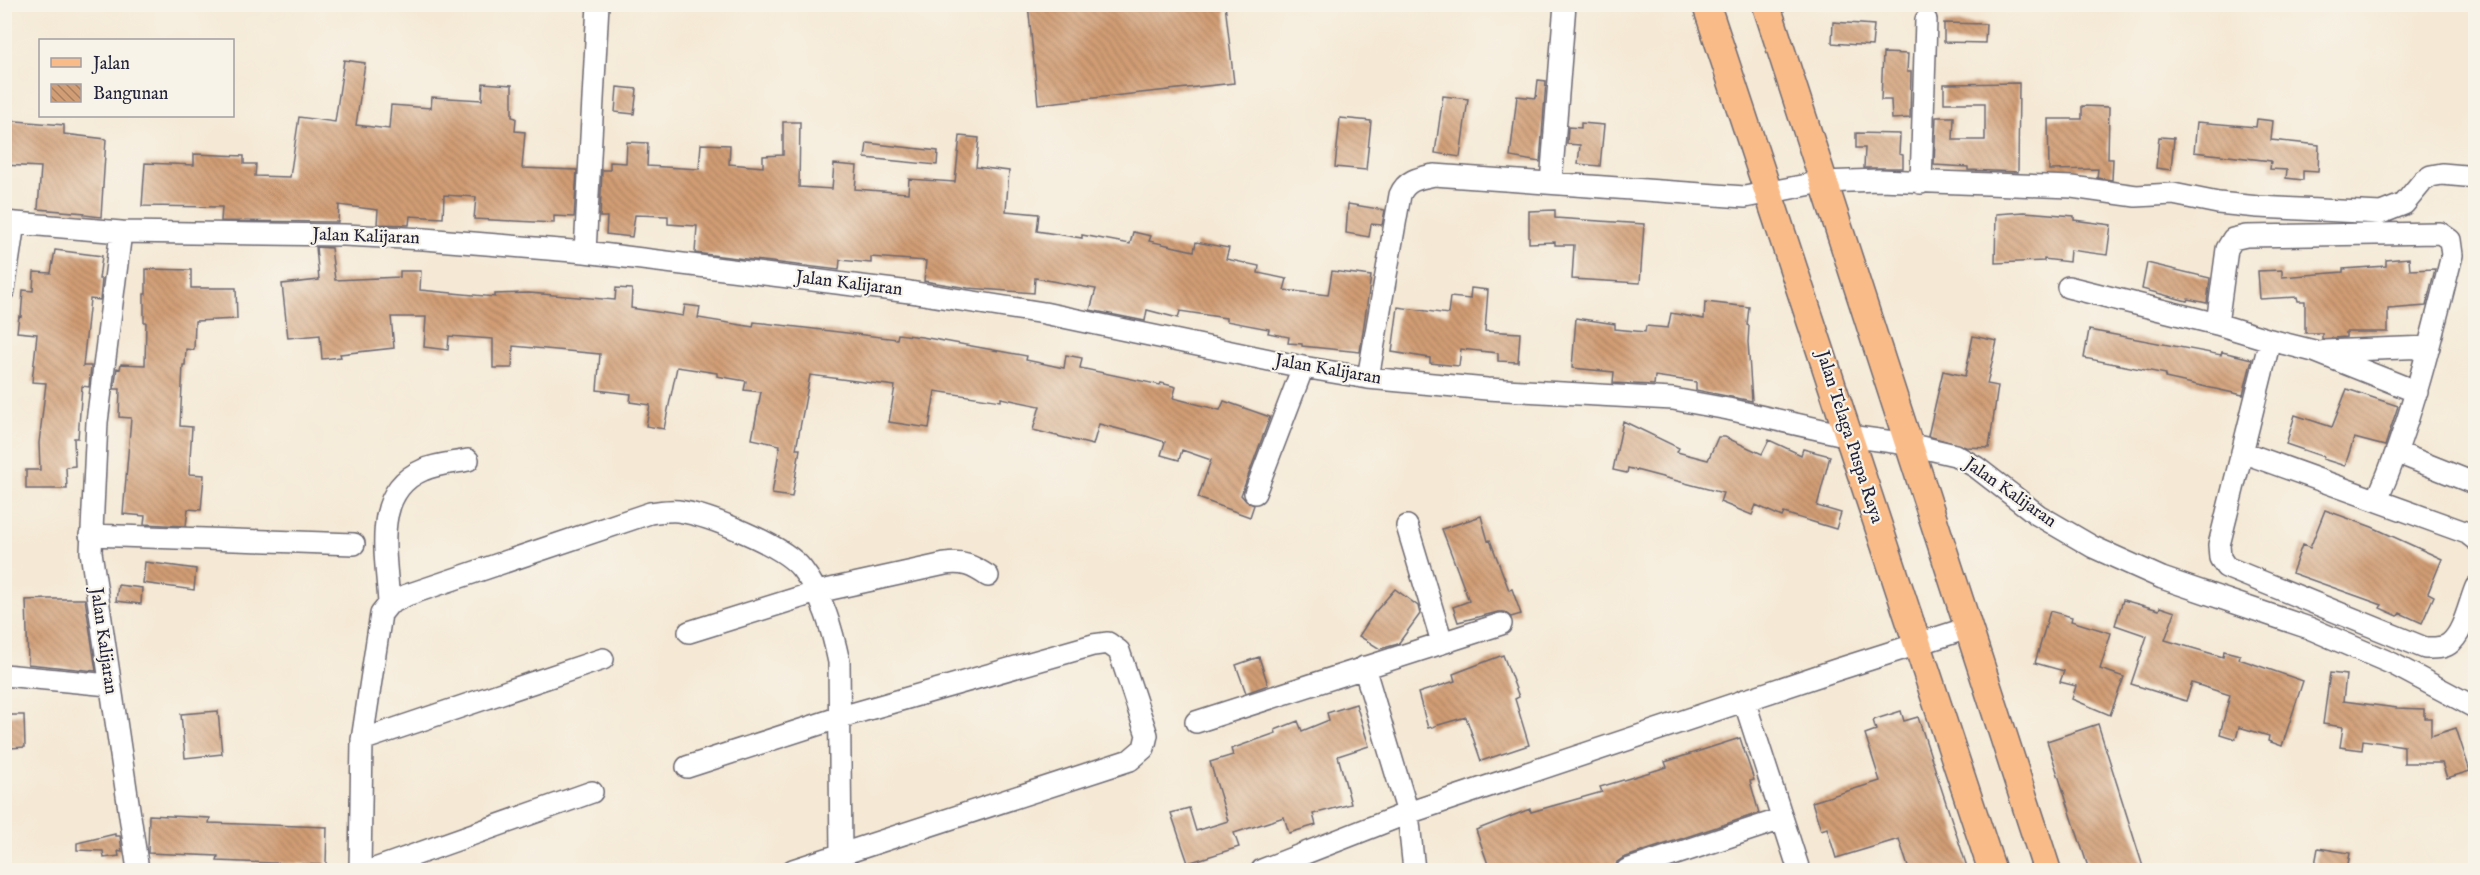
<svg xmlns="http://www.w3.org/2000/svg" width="2480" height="875" viewBox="0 0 2480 875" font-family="'IM FELL English',serif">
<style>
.building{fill:url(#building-back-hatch)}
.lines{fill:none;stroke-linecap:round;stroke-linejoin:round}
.minor-casing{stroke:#6c6871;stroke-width:24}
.major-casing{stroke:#6c6871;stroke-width:30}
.minor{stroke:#fff;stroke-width:21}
.major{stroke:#f9bc89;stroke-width:27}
.labels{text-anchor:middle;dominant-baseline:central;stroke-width:4.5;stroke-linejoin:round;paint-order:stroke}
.street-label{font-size:18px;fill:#22223b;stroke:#f7f3e8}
</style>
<defs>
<pattern id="building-back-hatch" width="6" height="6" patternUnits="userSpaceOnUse" patternTransform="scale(1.5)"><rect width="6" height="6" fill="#d19d74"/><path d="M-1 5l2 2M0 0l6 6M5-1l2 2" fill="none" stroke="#a98060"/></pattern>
</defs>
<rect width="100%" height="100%" fill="#f7f3e8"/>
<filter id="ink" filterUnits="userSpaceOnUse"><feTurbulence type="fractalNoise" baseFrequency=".0167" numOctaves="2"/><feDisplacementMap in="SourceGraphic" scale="12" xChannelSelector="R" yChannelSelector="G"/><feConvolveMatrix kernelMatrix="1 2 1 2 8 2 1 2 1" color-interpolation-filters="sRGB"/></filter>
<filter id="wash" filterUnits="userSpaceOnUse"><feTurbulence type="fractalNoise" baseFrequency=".008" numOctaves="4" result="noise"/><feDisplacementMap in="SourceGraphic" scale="24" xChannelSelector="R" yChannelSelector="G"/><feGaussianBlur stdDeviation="1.35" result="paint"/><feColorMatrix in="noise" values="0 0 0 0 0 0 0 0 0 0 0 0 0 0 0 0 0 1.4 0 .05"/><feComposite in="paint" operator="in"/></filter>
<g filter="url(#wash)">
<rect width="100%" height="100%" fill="#f5e9d5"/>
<g id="blocks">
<path class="building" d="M1028,4h197l9,79 -196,21z
M1833,22l41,3 -2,21 -40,-3z
M1944,23l42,1 -1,19 -41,-1z
M1883,53l25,1 -1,18h4l-1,46 -18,1 -1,-19h-10z
M344,60l21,3 -9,62 33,4 2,-24 40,3 1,-11 50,3 1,-17 29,2v32l4,1 -1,13 10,1 -3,36 55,2 -3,47 -20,-1v7l-80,-4 2,-22 -32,-2 -1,23 -33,-2 -1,9 -32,-1 1,-14 -39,-5 -1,17 -117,-1 1,-14 -80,-1 3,-43 49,2v-11l50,2v8h12l-1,12 35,1 9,-60 36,5z
M1538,80l8,1 -6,81 -30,-5 7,-61 19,2z
M2019,83l-1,89 -50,-2v-3l-34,-2 2,-48h18l-1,23h32v-37h-41v-19z
M617,87l20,2 -3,25 -19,-2z
M1443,96l25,3 -8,58 -25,-4z
M2082,106l27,1 -1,52h5l-1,21 -15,-2 1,-9 -49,1 -1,-51h34z
M1340,118l31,3 -5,49 -31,-3z
M2257,119l16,2 -2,19 48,5 -1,27 -15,-1v9l-17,-2 1,-8 -17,-1 1,-8 -77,-9 3,-30 59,5z
M4,120l60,5v9l42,5 -5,78 -17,-2 1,-2 -47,-4 3,-42 -37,-2z
M783,122h17l-1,65 33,2 2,-25 23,2 -2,23 53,4 1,-14 46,3 5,-46 19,2 -3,29 33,4 -3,40 33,3 -2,17 45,7v-3l48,9 3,-12 18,4 -2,5 45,10 2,-9 33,6 -3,11 33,7 -1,7 29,6 -3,11 44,5 4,-24 39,5 -11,76 -58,-6v-2l-14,-1 1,-6 -21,-4 1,-4 -43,-8v-3l-46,-7 -2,7 -31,-8 -2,11 -55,-11 6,-21 -61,-11 -1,15 -66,-5 -44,-7 2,-20 -55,-4v6l-31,-3 -1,10 -144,-17 2,-27 -29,-2v-8l-33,-1 -3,22 -26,-3 1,-17h-7l2,-47h8v-8l16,1 1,-21 21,1 -1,23 52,3 2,-25 29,1 -1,19 34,3v-11l20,-1z
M1581,123l23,2 -4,41 -22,-2 2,-19 -13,-1 1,-17 13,1z
M1856,133l44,1 -1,20 4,1v13h-39l1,-20h-9z
M2159,137l15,1 -3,32 -15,-2z
M867,143l71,8 -1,14 -72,-7z
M1348,204l37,6 -3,15 -11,-1 -2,13 -23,-4z
M1555,210v8l89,6 -4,59 -68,-4 2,-34h-19v-3l-26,1v-32z
M2024,212l50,4v4l37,5 -4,30 -37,-5 -1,12 -25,-3v2l-49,2 1,-49z
M316,247l15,1 4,32 65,-3v-6h21l-1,19 75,7v-3l34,-1 86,7 1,-12 16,1 -1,19 52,8 2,-11 15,2 -2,11 55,9 1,-5 143,17 1,-5 24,3 105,19 -1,4 38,8 2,-13 16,3 -2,10 80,17 1,-2 15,4 -3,11 47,12 4,-9 46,16 -29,78 5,6 8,4 -4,12 -52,-19 13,-38 -29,-10 -3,10 -18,-5 4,-13 -19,-6 -47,-12 -6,21 -60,-15 7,-24 -39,-8v3l-66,-10 -6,37 -40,-6 6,-36 -85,-11 -14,74h4l-8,48 -20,-3 8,-49 -28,-6 9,-47 -17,-2 2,-9 -29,-5v-3l-40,-6 -13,62 -18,-3 4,-21 -20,-3 1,-8 -34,-4 3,-36 -87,-8 -1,22h-19v-29l-44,-3 -1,14 -24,-3 2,-30h-35l3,31 -54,6 1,3 -19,2 -2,-24 -32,3 -6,-54 37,-4z
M55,250l47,6 -3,23h3l-2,21 -10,-1 -7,67h8l-2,21 -7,-1 -4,52h-4l1,28 -9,1 1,22h-41v-19h14l-1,-27 7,-60 -14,-1 5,-48 -20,-2 2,-16 2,1 2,-27 10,1 1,-19 17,1z
M2409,258l1,12 25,-1 -9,37 -38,3v23h-42v5l-24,2v-6h-17v-32h-7l-1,-4 -37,2 -2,-28 24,-1v7l61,-5v-3l43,-3v-6z
M2147,263l63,15 -3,25 -19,-4 -1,2 -45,-12z
M146,269l45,1v18h45l1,31 -42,2 -1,29 -8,-1 -1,16h-2l-3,61 12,1 -3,47 15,1 -3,35 -13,-1 -2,17 -42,-2 1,-8 -22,-2 8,-96 -12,-1 1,-28h-6l3,-21 3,1 1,-5 24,1 1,-43h-2v-28h2z
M1471,288l17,2 -3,41 35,2 -2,29 -20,-1v-8l-37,-4 -2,17 -29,-3v-5l-38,-6 6,-45 50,7 2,-17 20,2z
M1705,302l44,5 -2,18 2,1 -1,16 4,59 -56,-11v-8l-41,-6 -1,9 -41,-2 1,-11 -42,-4 4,-50 39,6v5l30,3 1,-6 22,2 3,-15 33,6z
M2089,330l132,25 1,-3 30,7 -9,36 -78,-17 1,-4 -82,-16z
M1973,336l24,5 -10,43 11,2 -9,62 -23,-1 -38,-11 15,-65 22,5z
M2347,389l51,17 -13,40 -31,-8 -9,28 -22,-7 1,-2 -38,-13 9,-29 37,12z
M1623,421l56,27 -2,4 31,8 10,-23h7l37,17 7,-14 32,15 2,-6 27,7 -13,50 24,7 -5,16 -52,-16 -2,4 -26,-12 -4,10 -32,-13 3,-9 -95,-25 -1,5 -14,-3z
M2325,510l47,17 70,32 -14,34 6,3 -12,27 -22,-10 -2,3 -18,-8 2,-3 -90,-32 10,-28 8,3z
M1481,516l7,25 2,-1 19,50 3,-1 9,25 -10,3 -7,-5h-6l-40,10 -5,-15 16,-6 -27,-72z
M145,562l51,7 -2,21 -51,-7z
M118,585l24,3 -1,16 -25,-3z
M1395,589l23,17 2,8 -22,30 -18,5 -21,-13 15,-23z
M49,599h36l11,72 -68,-7 -2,-64z
M2123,600l36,10 1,-3 15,5 -10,28 58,17 1,-6 16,4 -1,4 64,22 -21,65 -14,-5 1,-5 -30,-9 -3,12 -16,-5 10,-39 -38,-12 -6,18 -55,-17 16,-48 -32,-11z
M2050,611l22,6 -1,4 40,12 -11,36 24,8 -14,38 -38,-16 4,-13 -16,-4 4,-11 -29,-8z
M1503,655l16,42 -4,2 14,46 -48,16 -15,-44 -38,11 -10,-35 37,-12 -2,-7z
M1259,657l9,28 -22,8 -10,-28z
M2330,673l16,2 -3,26 54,7 27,1v9h7v18l25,-8 14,43 -23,7 -5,-15h-38v-17l-41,-6 -1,10 -22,-3 3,-20 -20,-3z
M1356,704l13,42 -31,10 13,48 -38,10 3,11 -27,8 -5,-16 -50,16 5,14 -51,16 -17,-50 18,-5 7,23 32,-10 -18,-59 23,-7 -2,-6 45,-16 -1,-3 23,-9 4,10 27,-11 -2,-7z
M218,711l4,43 -37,4 -4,-44z
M1901,711l3,10 14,-4 50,153h-59l-10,-31 -63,19 -9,-30 -6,2 -9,-28 68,-21 -15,-47 11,-4 -3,-10z
M4,715h20l1,32 -15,1v-2l-6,-1z
M2098,724l46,146h-55l-42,-129z
M1740,738l14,42 -4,1 9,32 -136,45 -6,4 -2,7 -4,1h-121l-14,-40 54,-21 1,3 71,-20 -2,-5 67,-20 -2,-5z
M149,815l61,3 -1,5 118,4 -1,38 -109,-4 1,-5 -70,-3z
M115,834v2h5l2,16 -4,-1 1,5 -15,2 -1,-7 -26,-1v-7z
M2318,848l32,5 -3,17h-33z"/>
</g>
</g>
<g filter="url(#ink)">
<use href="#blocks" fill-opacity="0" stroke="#6c6871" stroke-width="1.5"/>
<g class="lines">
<defs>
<path id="minor" d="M1551,183l14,-179
M1921,183l5,-163
M4,222l117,10 223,3 80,4 161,13 325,40 134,21 259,54 65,11 119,11 186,10 55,10 121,27 59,8 47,11 21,12 62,48 55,32 69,31 147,50 84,36 83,44
M121,232l-24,190 -6,130 47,318
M585,252l13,-248
M2068,287l149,37 53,16 44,11 103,41
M4,290l10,-67
M2217,324l10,-75 6,-10 13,-3 194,-3 10,7 2,15c-21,84 -40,166 -75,245
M2270,340l-51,205 1,13 6,9 199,81c7,0 17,1 24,-4 15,-11 20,-41 27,-57
M2324,351l105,-4
M1368,378l32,-183c6,-15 19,-17 34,-20l296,21 15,1 77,-15 57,-2 193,7 64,9 37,-2 45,9 40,4 123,6 23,-9 19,-23 8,-5 11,-2 34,3
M2242,452l225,81 9,7
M2398,453l78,31
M1255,493l48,-126
M1407,526l35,116
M90,535l264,9
M389,604c-2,-46 -19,-112 34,-134 13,-6 31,-7 45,-10
M689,632l128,-40 128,-28c18,-3 28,2 43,12
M1364,667l44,146 6,57
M4,675l105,10
M1744,700l55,170
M1196,722l305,-98
M362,740l241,-81
M687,767l154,-50 252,-72 15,-2 11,8 28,84 -3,13 -14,12 -337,110
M360,870l2,-130 19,-126 8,-10 18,-9 243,-82c9,-1 19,-3 28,-2 30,4 106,34 124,58 21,27 30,60 37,93l2,193 3,15
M372,870l220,-78
M1262,870l146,-57 428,-143 132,-42
M1627,870l155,-51"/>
<path id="major" d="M1706,4l286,866
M1766,4l281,866"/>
</defs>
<use href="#minor" class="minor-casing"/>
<use href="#major" class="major-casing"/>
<use href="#minor" class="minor"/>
<use href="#major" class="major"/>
</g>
</g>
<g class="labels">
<g class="street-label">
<text transform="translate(366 237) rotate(2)">Jalan Kalijaran</text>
<text transform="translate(849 284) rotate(7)">Jalan Kalijaran</text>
<text transform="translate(1328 370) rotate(10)">Jalan Kalijaran</text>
<text transform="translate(1849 437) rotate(72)">Jalan Telaga Puspa Raya</text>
<text transform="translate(2010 493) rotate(35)">Jalan Kalijaran</text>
<text transform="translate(103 641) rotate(82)">Jalan Kalijaran</text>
</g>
</g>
<rect width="2480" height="875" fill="none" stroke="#f7f3e8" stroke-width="24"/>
<rect x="39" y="39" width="195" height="78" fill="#f7f3e8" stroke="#a29fa3" stroke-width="1.5"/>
<rect x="51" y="58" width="30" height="9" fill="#f9bc89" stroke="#a29fa3" stroke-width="1.5"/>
<text x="93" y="69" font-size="18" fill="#22223b">Jalan</text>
<rect x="51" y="84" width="30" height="18" fill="url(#building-back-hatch)" stroke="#a29fa3" stroke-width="1.5"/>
<text x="93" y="99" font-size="18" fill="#22223b">Bangunan</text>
</svg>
